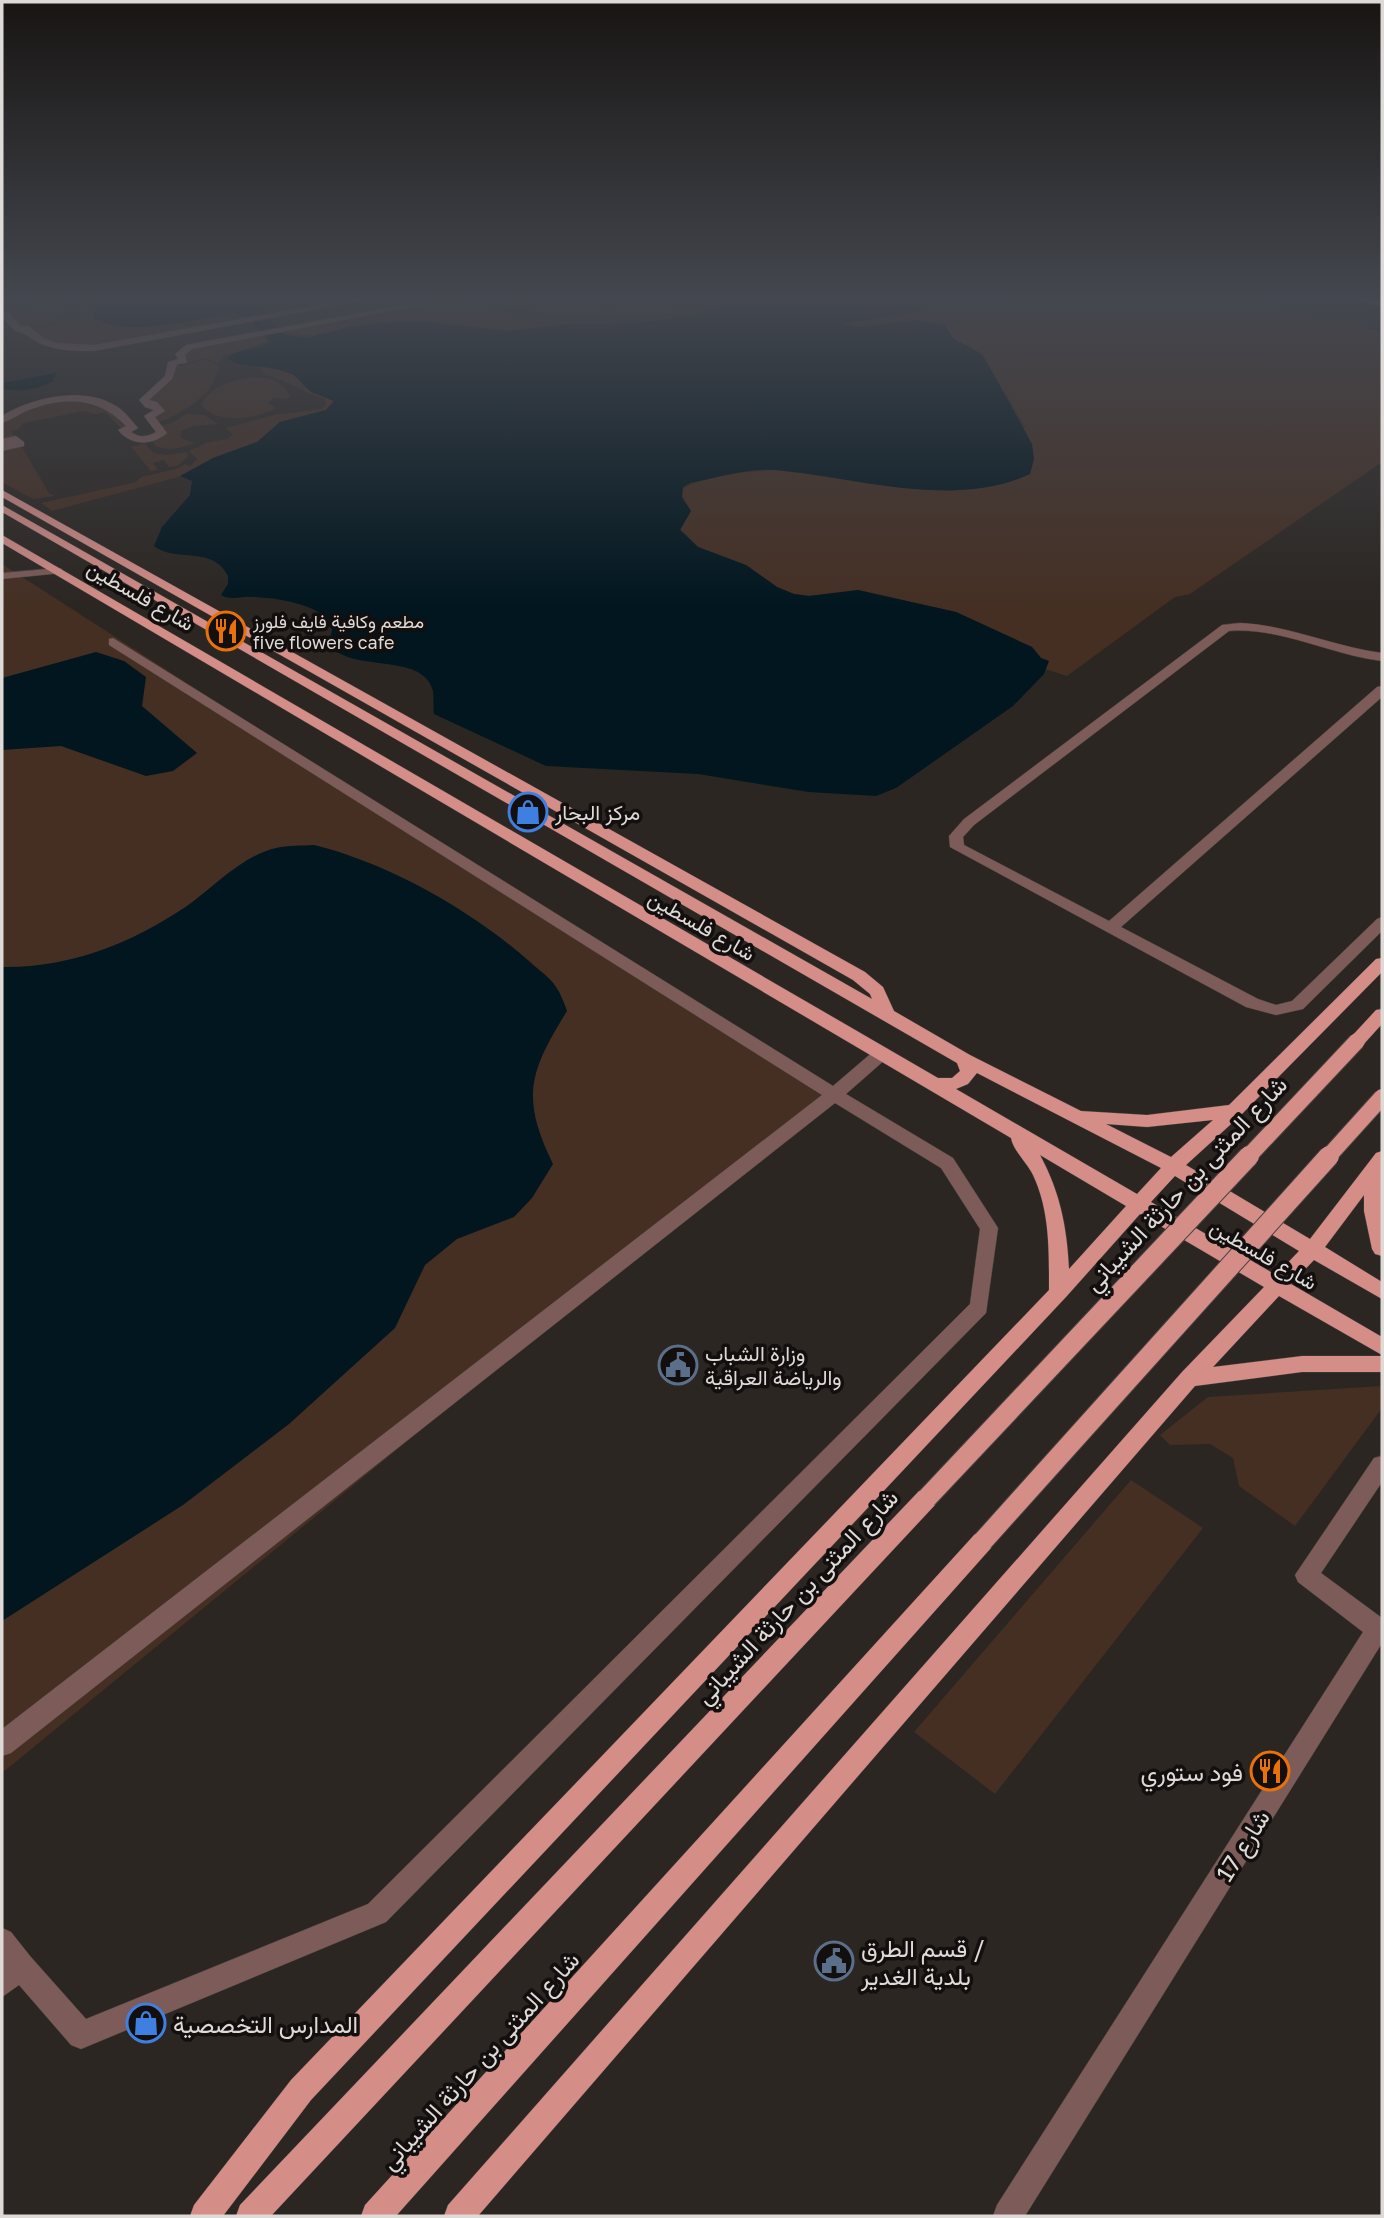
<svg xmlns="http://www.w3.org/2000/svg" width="1384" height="2218" viewBox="0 0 1384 2218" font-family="'Golos Text',Vazirmatn,sans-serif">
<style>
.green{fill:#452f23}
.water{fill:#01161f}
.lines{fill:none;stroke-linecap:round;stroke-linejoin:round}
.minor-casing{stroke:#48433f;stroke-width:1}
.major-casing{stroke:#48433f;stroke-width:1}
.highway-casing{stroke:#48433f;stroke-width:2}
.minor{fill:#7d5b58;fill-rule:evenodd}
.major{fill:#d48d87;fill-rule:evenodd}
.highway{fill:#f6a19a;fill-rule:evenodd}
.major-bridge-far1-casing{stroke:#48433f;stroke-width:18;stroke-linecap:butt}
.major-bridge-casing{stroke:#48433f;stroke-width:22;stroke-linecap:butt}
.major-bridge-far1{stroke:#d48d87;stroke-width:16}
.major-bridge{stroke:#d48d87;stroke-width:20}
.labels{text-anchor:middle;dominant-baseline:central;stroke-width:7;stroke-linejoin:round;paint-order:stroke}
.far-poi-label{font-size:18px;fill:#dedad8;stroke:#120f0e;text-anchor:start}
.street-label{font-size:21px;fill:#dedad8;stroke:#120f0e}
.poi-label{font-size:21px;fill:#dedad8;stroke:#120f0e;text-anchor:start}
.near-street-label{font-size:24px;fill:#dedad8;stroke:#120f0e}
.near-poi-label{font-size:24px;fill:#dedad8;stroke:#120f0e;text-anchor:start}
</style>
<rect width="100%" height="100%" fill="#2b2622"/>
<path class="green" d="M23,297h17l3,3 20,-2c10,26 -28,28 -45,31l-12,-15 25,-6 -2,-4 -15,2 -2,-4 13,-2z
M72,297h34l-14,18c40,34 128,-19 158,6l-142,26 -59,-2 -22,-15c17,-4 36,-4 48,-18z
M328,297h50l-113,20 -1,-2 2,-7 6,-2z
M460,297l58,18 52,7c-59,21 -122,-6 -183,0 -25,2 -86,22 -105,8z
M481,297l61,3 -22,10z
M938,297h313l131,35v130l-192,132 -15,3 -108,79 -22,-7 2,-9 -6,-2 -9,-11 -76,-35 -98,-22 -49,6 -15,-2 -17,-7 -31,-22 -48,-18 -18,-18 11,-18 -11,-19c9,-15 76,-22 95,-22l178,21 72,-64 -43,-73 -28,-15 -112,-15 74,-12z
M548,301l56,5 -2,13 -76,-7z
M661,301l19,12 -71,6v-13z
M263,333l4,9 -45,14 -4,7 -11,-5 -21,5 -2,-13z
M205,360l14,5c-3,7 -4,15 -8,21 -10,16 -39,33 -56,37l-6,-7 10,-3 -15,-13 12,-8 20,-29 4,3z
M261,367c16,3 35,3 43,20l30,14 -8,9 -46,12 -23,20 -44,16 -31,18 -130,35 -11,-8 95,-21 5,-5 35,-8 9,-5 5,2 7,-7 -8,-8 20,-9 20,-3 4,-5 -7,-6 48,-13 48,-6 4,-4 -1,-6c-23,-7 -40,-20 -63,-25z
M253,377c16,1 31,3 37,20l-4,2 -13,-1 -5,5 8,5c-20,11 -59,17 -75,-3 8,-19 33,-25 52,-28z
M79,400l17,2 37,26 -10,2 -18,-18 -9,2 -12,-3 -61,12 -4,6 -8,2 5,8 -14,3v-22c21,-16 51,-19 77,-20z
M186,414l18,1 14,9 -25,2 -12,5v7l14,5c-13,5 -27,9 -40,3l-3,-7 10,-5 -5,-8 15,-3z
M145,443l8,10 14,2 20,-3 1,5 -11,9 -8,1 -5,-7 -11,3 5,7 -7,1 -20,-24z
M20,444l29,49 6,3 -22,3 -31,-17v-34z
M2,564l827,532 -827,677z
M1382,1386v22l-87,118 -56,-40 -6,-28 -23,-14 -40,1 -10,-10 48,-38z
M1131,1480l72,48 -208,266 -81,-62z"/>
<path class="water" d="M106,297h222l-56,9 -8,5 1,6 19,17 22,4 38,-10 31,-5 46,-2 84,10 68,-7 67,-1 66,-10 45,-16h187l-22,15 -74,12 15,3 61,-7 26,4 10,15 28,15 50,90 2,15 -4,15c-75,36 -175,3 -255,-4 -28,-2 -58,8 -85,13l-7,4 -1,11 9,13 -11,19 18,17 48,18 31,22 17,7 15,2 49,-6 98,22 76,35 9,11 8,3 -5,13 -31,32 -117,82 -20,8 -67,-4 -111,-18 -152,-8 -112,-52c-1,-7 0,-16 -1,-23 -9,-40 -84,-17 -104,-47l4,-19c-13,-21 -56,-27 -79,-28 -13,-1 -22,4 -33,-2l7,-11v-8c-15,-31 -52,-13 -74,-30l8,-19 28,-32 2,-14 -12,-5 33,-18 44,-16 23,-20 46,-12 8,-9 -23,-9 -18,-18 -21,-6 -35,-4 -10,-6c12,-11 31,-6 43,-17l-23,-24 -12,-3c-41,3 -106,26 -142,3l3,-10z
M56,373l-3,8c-16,9 -34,11 -51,8v-6z
M96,652l28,9 22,16 -4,29 55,47 -24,18 -27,5 -85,-30 -59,4v-72z
M314,845c74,18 157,65 215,116 8,8 21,16 27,26 5,7 8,16 11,24 -37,60 -47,86 -14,153l-21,34 -18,19 -57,22 -32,26 -30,63 -106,96 -106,81 -181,116v-654c68,1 128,-23 185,-61 28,-20 55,-50 89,-58 12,-3 26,-2 38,-3z"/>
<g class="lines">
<defs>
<path id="minor" d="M363,297h19l-288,54c-17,0 -34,0 -50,-6 -12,-4 -17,-13 -29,-14l-13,-14v-6l7,1 11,14h9l14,12 14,5 37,2z
M445,297h19l-272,52 -7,6 2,8 -10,1 -5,15 -23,21 8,2 8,9 -10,6 12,16c-15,13 -36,13 -49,-3l8,-4c-28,-30 -63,-30 -100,-15 -8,4 -16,9 -24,12v-7c29,-18 80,-30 112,-11 10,5 17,15 24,23l-7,4c9,6 16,5 25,0l-12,-16 10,-6 -9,-3 -6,-7 26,-24 3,-14 10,-3 -3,-5 11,-9z
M16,436l8,6v4l-22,5v-12z
M58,568l4,1v4l-60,6v-6z
M1240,623c49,2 94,24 142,30v8c-52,-6 -100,-34 -153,-30l-255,194 -11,12 1,8 145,76 268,-234 5,-1v11l-261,230 137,72 18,6 16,-4 85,-82 5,-2v14l-79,78 -27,6 -30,-8 -296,-160 -1,-11 15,-17 258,-194z
M113,638l720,448 42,-36h12l2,4 -2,4 -41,36 107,64 45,70 -12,85 -600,609 -305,127 -10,-4 -52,-60 -17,12v-69l9,4 19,24 56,63 282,-115 602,-600 10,-75 -39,-61 -106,-65 -824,650 -9,3v-27l820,-634 -713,-450v-6z
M1382,1456v26l-61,91 61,45v25l-357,573h-32l4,-11 366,-573 -65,-50 -3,-7 79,-117z"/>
<path id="major" d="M2,490l863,482 18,15 11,24 76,44 111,56 66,4 82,-10 147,-146 6,-1v14l-141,143 -55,50 124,74 66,-86 6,-2v105l-7,-2 -3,-5 -8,-38v-16l-39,52 57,35v17l-68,-39 -23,24 91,53v18l-103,-59 -66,71 89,-11h80v16h-80l-107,14 -717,830h-34l4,-11 734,-833 82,-85 -124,-73 -74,83 -755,803 -88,116h-33l4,-11 97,-125 758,-790c0,-39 1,-79 -16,-115 -6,-12 -20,-25 -22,-37l-1009,-595v-8l936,543h14l8,-7 -3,-8 -955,-551v-7l870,494 -2,-5 -17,-14 -851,-483zM977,1073l184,95 -24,26 -181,-105 12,-5zM1213,1120l-42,37 -65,-33 41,3zM1040,1155l86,51 -57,63c-2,-42 -9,-77 -29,-114zM1175,1176l124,75 -23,24 -125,-73z
M1382,1009v15l-19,21h-12l-2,-4 2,-4 25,-27z
M927,1488l8,3 3,7 -3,7 -664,711h-35l4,-11 679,-714z
M983,1531l8,3 3,7 -3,7 -595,668h-35l4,-11 610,-671z"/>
<path id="highway" d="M1355,297l27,3v6l-26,-7z"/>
</defs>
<use href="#minor" class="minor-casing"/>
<use href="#major" class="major-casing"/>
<use href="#highway" class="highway-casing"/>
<use href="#minor" class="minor"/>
<use href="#major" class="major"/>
<use href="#highway" class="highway"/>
<defs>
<path id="major-bridge-far1" d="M1247,1158l110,-117
M1327,1158l55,-61"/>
<path id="major-bridge" d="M927,1498l322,-342
M983,1541l346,-385"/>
</defs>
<use href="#major-bridge-far1" class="major-bridge-far1-casing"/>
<use href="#major-bridge" class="major-bridge-casing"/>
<use href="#major-bridge-far1" class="major-bridge-far1"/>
<use href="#major-bridge" class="major-bridge"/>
</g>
<linearGradient id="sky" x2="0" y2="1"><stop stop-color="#181513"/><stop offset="0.49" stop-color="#44474f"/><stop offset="1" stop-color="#44474f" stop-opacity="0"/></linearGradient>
<rect width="1384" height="608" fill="url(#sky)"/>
<defs>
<symbol id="restaurant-ring" viewBox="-11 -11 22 22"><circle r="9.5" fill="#120f0e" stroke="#e8710a" stroke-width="1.5"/><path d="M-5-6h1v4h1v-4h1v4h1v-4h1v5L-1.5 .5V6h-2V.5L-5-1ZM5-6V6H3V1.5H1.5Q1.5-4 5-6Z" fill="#e8710a"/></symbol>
<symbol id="shop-ring" viewBox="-11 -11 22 22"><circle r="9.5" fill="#120f0e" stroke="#3f7fe0" stroke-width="1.5"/><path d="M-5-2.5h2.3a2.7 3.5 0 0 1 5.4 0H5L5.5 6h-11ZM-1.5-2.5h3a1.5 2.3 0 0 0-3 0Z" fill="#3f7fe0"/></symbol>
<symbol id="civic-ring" viewBox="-11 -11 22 22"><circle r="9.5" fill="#120f0e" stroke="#5c6f8a" stroke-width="1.5"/><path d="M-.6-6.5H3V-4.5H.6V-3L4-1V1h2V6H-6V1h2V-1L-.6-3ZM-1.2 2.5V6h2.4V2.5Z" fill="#5c6f8a"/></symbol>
</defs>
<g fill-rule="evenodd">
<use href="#restaurant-ring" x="204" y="609" width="44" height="44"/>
<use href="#shop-ring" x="506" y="790" width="44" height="44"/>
<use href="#civic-ring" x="656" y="1343" width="44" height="44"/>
<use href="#restaurant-ring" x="1248" y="1749" width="44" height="44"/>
<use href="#civic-ring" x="812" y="1939" width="44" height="44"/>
<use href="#shop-ring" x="124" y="2001" width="44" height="44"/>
</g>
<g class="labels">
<g class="far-poi-label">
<text x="253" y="621">مطعم وكافية فايف فلورز<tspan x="253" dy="21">five flowers cafe</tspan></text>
</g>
<g class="street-label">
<text transform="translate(141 595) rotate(30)">شارع فلسطين</text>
<text transform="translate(702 925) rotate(30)">شارع فلسطين</text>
<text transform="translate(1264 1254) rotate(30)">شارع فلسطين</text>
</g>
<g class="poi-label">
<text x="555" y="812">مركز البحار</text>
<text x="705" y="1353">وزارة الشباب<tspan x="705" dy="24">والرياضة العراقية</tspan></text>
</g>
<g class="near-street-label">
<text transform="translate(1185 1183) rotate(-47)">شارع المثنى بن حارثة الشيباني</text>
<text transform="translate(796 1596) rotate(-47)">شارع المثنى بن حارثة الشيباني</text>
<text transform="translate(1242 1845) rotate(-58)">شارع 17</text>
<text transform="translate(479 2060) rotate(-48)">شارع المثنى بن حارثة الشيباني</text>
</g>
<g class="near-poi-label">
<text x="1243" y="1771" text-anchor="end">فود ستوري</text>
<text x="861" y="1947">قسم الطرق /<tspan x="861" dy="28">بلدية الغدير</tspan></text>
<text x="173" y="2023">المدارس التخصصية</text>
</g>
</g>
<rect width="1384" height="2218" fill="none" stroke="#dedad8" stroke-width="7"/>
</svg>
